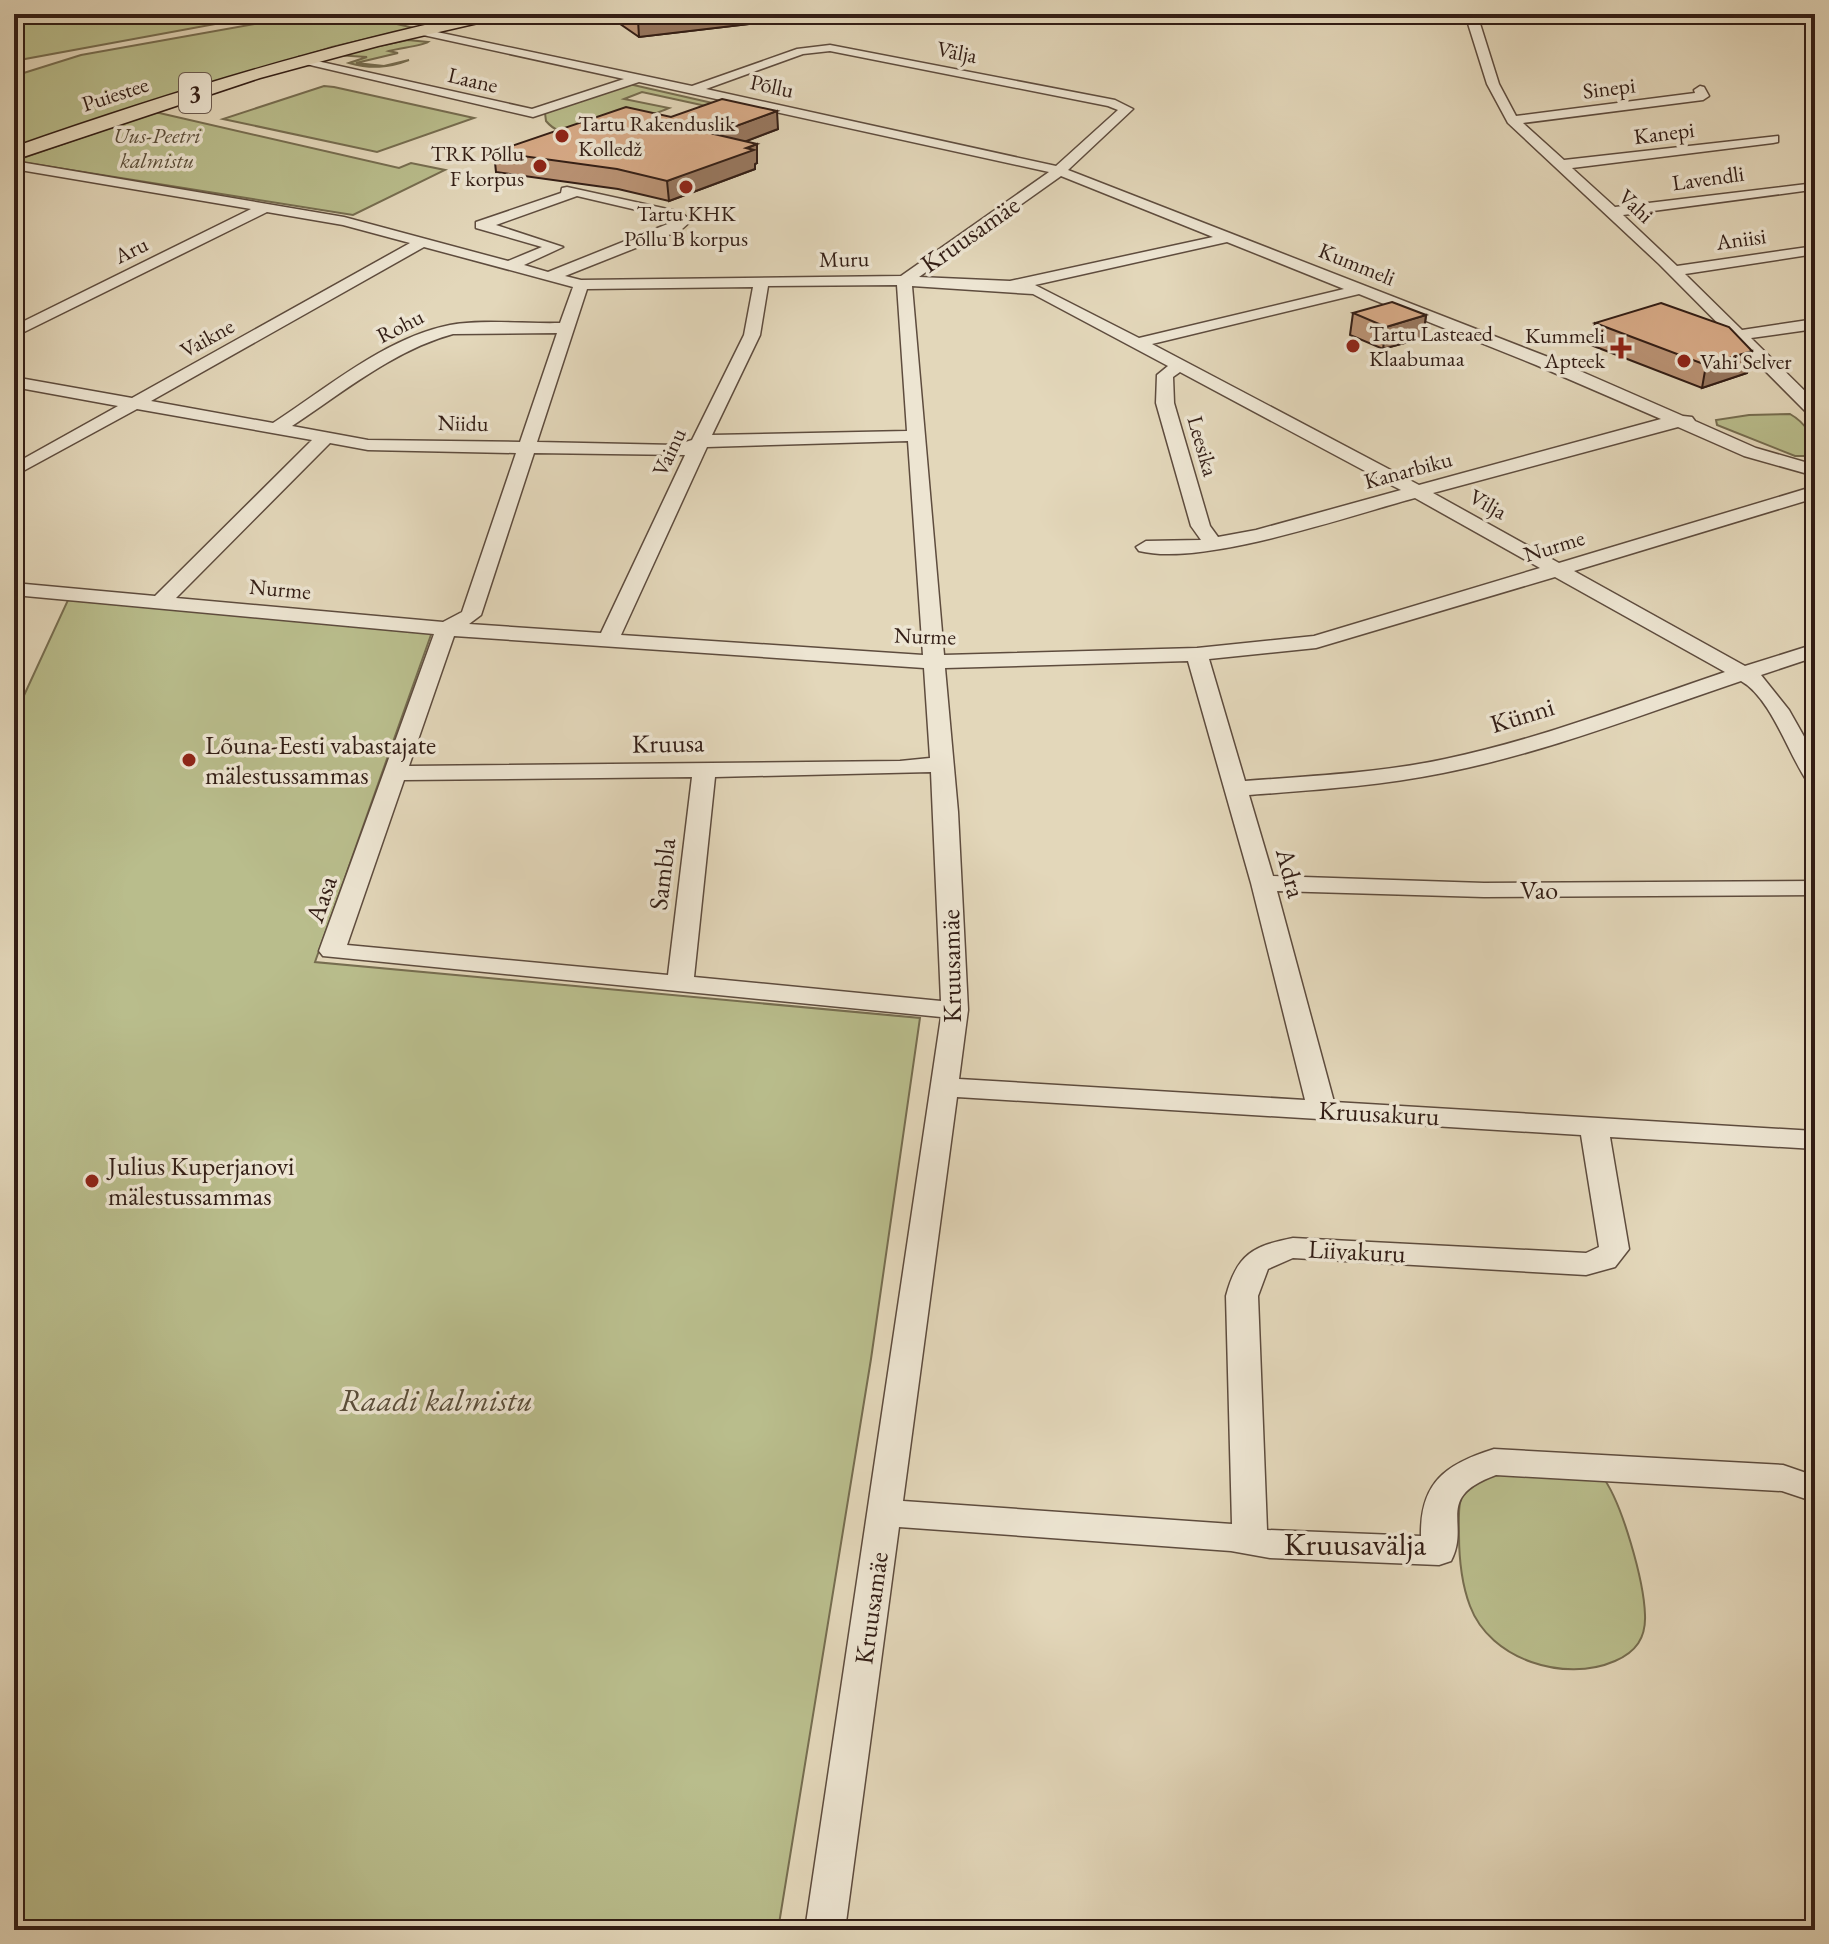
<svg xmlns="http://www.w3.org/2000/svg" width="1829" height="1944" viewBox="0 0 1829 1944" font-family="'EB Garamond',serif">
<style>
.green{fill:#b9bd8c;stroke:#766d50;stroke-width:2}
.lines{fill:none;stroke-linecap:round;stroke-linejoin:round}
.minor-casing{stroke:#5e4c3e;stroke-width:3}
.highway-casing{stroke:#321d15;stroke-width:3}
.minor{fill:#ede5d2;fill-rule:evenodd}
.highway{fill:#e3d7ba;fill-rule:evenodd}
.wall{fill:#bb9476;stroke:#321d15;stroke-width:2}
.shaded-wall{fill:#987860;stroke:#321d15;stroke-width:2}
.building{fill:#d9ac89;stroke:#321d15;stroke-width:2}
.poi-dot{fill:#8f2418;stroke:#ede5d2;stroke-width:3}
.labels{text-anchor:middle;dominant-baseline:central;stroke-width:7;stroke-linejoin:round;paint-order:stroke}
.far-street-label{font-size:22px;fill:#321d15;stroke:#ede5d2}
.far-poi-label{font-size:22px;fill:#321d15;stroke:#ede5d2;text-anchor:start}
.far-park-label{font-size:22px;font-style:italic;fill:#5a4d39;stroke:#ede5d2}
.shield{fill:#ede5d2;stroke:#6a594e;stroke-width:2}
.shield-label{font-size:24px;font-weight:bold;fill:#321d15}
.street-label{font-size:26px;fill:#321d15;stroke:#ede5d2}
.poi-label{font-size:26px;fill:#321d15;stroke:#ede5d2;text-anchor:start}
.near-park-label{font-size:32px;font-style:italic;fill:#5a4d39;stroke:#ede5d2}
.near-street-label{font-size:32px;fill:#321d15;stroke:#ede5d2}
</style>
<rect width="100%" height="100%" fill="#e3d7ba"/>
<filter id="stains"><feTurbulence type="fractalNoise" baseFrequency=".0025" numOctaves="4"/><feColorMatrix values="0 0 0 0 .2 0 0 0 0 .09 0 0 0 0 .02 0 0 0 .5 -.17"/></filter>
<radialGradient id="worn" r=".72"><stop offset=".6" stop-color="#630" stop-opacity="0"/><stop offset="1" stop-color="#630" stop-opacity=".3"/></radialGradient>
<path class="green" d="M14,14h255l-255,47z
M310,14h44l60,14 -82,19 -318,101v-72l67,-21z
M408,40l20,2c-6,4 -29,6 -39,9l9,2 -42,10 28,3 25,-6c-21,8 -38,9 -60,3l18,-6 -32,-2z
M629,84l101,23 -24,-1 -64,-14 -18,7 45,9c-30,12 -97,45 -123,13l-1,-8z
M324,86l10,1 140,31 -97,34 -154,-33z
M155,112l244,56 12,-5 34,7 -92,45 -339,-54z
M1790,414c16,9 25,24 25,42h-20l-78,-31 -1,-5 33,-5z
M68,600l364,32 -117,330 605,56 -49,341 -93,571h-764v-1213z
M1526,1473l76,3c20,26 42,105 43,139 1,23 -9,37 -30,46 -50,22 -125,-1 -145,-55 -8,-21 -11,-50 -11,-72 0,-14 -2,-37 8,-47 14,-14 41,-13 59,-14z"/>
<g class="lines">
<defs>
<path id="minor" d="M1465,14h12l22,70 17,32 179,-23 -1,-3 6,-4 4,1 5,9 -6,4 -180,23 41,37 214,-24v6l-5,1 -201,25 43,39 200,-24v6l-4,1 -188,25 54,51 138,-20v8l-130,20 57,56 73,-11v10l-64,9 64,63v15l-6,-1 -150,-151 -151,-141 -21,-39z
M418,28l274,58 105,-37 33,-4 285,55 18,9 -65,61 480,187 135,59 9,1 3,4 61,27 59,17v11l-71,-20 -66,-29 -245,66 126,70 256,-77v12l-241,73 171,95 70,-22v13l-54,18 28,35 26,46v27l-8,-2c-19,-28 -36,-83 -66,-100 -98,33 -196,72 -298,92 -64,13 -129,17 -194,22l24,81 211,7 331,-2v14l-331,2 -207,-6 57,211 481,29v18l-205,-12 19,112 -14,18 -29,8 -293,-17 -25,11 -10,27 9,234 154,6c-1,-54 25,-72 73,-87l289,16 32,11v26l-33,-11 -286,-16c-63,23 -25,48 -45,86l-12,4 -169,-7 -39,-7 -332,-24 -54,403h-40l136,-913 -618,-61 -4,-5 115,-317 -420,-39v-12l141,13 157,-156 -175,-31 -123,67v-12l104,-58 -104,-19v-10l118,21 278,-155 -67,-18 -76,-13 -253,125v-11l237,-117 -237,-40v-8l330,56 164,44 34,-14 -66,-19v-6l85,-29 1,-5 5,-1 114,25 10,9 -10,9 -116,46 16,4 320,-4 148,-104 -410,-90 -106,35 -240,-56 6,-4 233,52 92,-30 -210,-46v-4zM830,51l278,55 10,4 -62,56 -350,-77 97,-35zM1061,176l152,61 -203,44 -91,-4zM577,196l94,22 4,3 -127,51 -24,-7 39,-18 -67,-22zM1227,242l117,47 -205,49 -104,-53zM424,247l149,40 -13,36c-34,1 -78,-4 -110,2 -65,13 -123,63 -177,98l-122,-22zM897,285l10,146 -195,4 48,-100 8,-49zM912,286l121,8 135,72 -11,9 -1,28 35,123 10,14 -55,1 -10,6 3,4c64,16 209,-35 276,-53l125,70 -226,68 -117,12 -253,7zM753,287l-9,48 -52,105 -16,5 -139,-3 50,-153zM1359,294l177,71 125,54 -242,66 -267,-141zM557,333l-37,109 -152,-2 -76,-14c50,-33 102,-76 161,-92zM1180,372l213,114 8,4 -145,40 -38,7 -8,-11 -36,-123 -1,-26zM908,441l15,214 -302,-20 86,-188zM330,443l38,7 148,3 -54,159 -19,10 -267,-24zM534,453l151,2 -84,178 -132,-9 12,-9zM1555,577l170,95c-92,31 -185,67 -280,87 -66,14 -133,17 -200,22l-36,-122 107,-11zM454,636l470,32 6,90 -30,3 -491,5zM1188,661l63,222 54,217 -346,-21 9,-69 -10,-198 -13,-144zM931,772l10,229 -247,-24 21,-200zM692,777l-24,198 -321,-30 57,-165zM957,1097l624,38 18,112 -13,6 -293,-15c-40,8 -56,16 -67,58l6,228 -329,-23z"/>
<path id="highway" d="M475,14h31l-2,3 -126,29 -118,32 -246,82v-13c151,-53 304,-100 461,-133z"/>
</defs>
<use href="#minor" class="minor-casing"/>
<use href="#highway" class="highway-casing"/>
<use href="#minor" class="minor"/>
<use href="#highway" class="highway"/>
</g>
<path class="wall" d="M610,14h184l-10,1v5l-145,17 -29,-20z
M671,117l107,12 -32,12 11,22 -2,1v5l-86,32 -51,-12 -122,-17 -2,-20z
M1353,313l73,2 -3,23 -40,11 -33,-14z
M1595,323l157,28 -5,22 -45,15 -111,-43z"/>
<path class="shaded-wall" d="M688,14h106l-10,1v5l-145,17 -1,-17z
M777,111l1,18 -63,24 -1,-19z
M757,144v19l-2,1v5l-86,32 -2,-20z
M1426,315l-3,23 -40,11 3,-22z
M1752,351l-5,22 -45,15 4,-23z"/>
<path class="building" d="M629,14h59l-50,6z
M722,99l55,12 -63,23 43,10 -11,4 8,2 -87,31 -50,-12 -123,-17 132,-45 45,10z
M1392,302l34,13 -40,12 -33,-14z
M1661,303l68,24 23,24 -46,14 -111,-42z"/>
<g class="poi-dot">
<circle cx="562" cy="136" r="8"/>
<circle cx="540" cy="166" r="8"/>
<circle cx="686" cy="187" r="8"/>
<circle cx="1353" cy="346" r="8"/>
<path d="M1617 336h8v8h8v8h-8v8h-8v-8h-8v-8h8z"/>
<circle cx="1684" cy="361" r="8"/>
<circle cx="189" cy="760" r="8"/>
<circle cx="92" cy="1181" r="8"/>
</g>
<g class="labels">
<g class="far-street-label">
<text transform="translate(957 52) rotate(11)">Välja</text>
<text transform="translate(473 80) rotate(13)">Laane</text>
<text transform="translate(772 86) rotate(12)">Põllu</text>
<text transform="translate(1609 88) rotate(-7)">Sinepi</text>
<text transform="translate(115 94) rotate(-18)">Puiestee</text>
<text transform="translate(1664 133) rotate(-7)">Kanepi</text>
<text transform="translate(1708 178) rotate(-8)">Lavendli</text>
<text transform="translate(1636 206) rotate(43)">Vahi</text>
<text transform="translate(1741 239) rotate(-8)">Aniisi</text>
<text transform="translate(131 250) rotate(-26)">Aru</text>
<text transform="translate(844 259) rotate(-1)">Muru</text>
<text transform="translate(1357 264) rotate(22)">Kummeli</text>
<text transform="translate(400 326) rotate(-27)">Rohu</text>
<text transform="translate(207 338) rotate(-29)">Vaikne</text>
<text transform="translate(463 423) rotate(1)">Niidu</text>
<text transform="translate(1203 446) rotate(74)">Leesika</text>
<text transform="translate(669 452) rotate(-65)">Vainu</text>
<text transform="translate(1408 470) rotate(-15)">Kanarbiku</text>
<text transform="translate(1488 504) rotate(29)">Vilja</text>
<text transform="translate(1554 546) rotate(-17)">Nurme</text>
<text transform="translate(280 589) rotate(5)">Nurme</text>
<text transform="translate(925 636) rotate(2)">Nurme</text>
</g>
<g class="far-poi-label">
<text x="578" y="123">Tartu Rakenduslik<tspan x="578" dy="25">Kolledž</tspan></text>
<text x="524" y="153" text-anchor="end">TRK Põllu<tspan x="524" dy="25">F korpus</tspan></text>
<text x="686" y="213" text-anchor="middle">Tartu KHK<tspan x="686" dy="25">Põllu B korpus</tspan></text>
<text x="1369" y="333">Tartu Lasteaed<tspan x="1369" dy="25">Klaabumaa</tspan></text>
<text x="1605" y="335" text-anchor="end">Kummeli<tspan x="1605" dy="25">Apteek</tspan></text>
<text x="1700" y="361">Vahi Selver</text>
</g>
<g class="far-park-label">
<text x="157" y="135">Uus-Peetri<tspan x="157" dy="25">kalmistu</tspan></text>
</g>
<rect class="shield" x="179" y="73" width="32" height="40" rx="6"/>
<g class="shield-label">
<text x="195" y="93">3</text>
</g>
<g class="street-label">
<text transform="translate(970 234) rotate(-35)">Kruusamäe</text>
<text transform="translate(1522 715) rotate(-17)">Künni</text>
<text transform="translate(668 743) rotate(-1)">Kruusa</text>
<text transform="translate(1291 873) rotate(75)">Adra</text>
<text transform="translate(662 874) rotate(-83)">Sambla</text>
<text x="1539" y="890">Vao</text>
<text transform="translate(321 899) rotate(-71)">Aasa</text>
<text transform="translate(951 966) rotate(-91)">Kruusamäe</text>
<text transform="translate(1379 1113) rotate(3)">Kruusakuru</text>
<text transform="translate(1357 1251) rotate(3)">Liivakuru</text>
<text transform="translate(871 1608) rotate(-82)">Kruusamäe</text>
</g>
<g class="poi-label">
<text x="205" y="745">Lõuna-Eesti vabastajate<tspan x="205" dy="30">mälestussammas</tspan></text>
<text x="108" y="1166">Julius Kuperjanovi<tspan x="108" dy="30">mälestussammas</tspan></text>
</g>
<g class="near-park-label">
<text x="436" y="1400">Raadi kalmistu</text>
</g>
<g class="near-street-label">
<text x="1355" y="1544">Kruusavälja</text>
</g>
</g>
<rect width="1829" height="1944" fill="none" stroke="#e3d7ba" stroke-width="48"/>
<rect x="16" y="16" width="1797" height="1912" fill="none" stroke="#321d15" stroke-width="4"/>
<rect x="24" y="24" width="1781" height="1896" fill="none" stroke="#321d15" stroke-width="2"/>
<rect width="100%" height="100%" filter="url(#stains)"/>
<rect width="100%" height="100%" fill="url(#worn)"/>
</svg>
